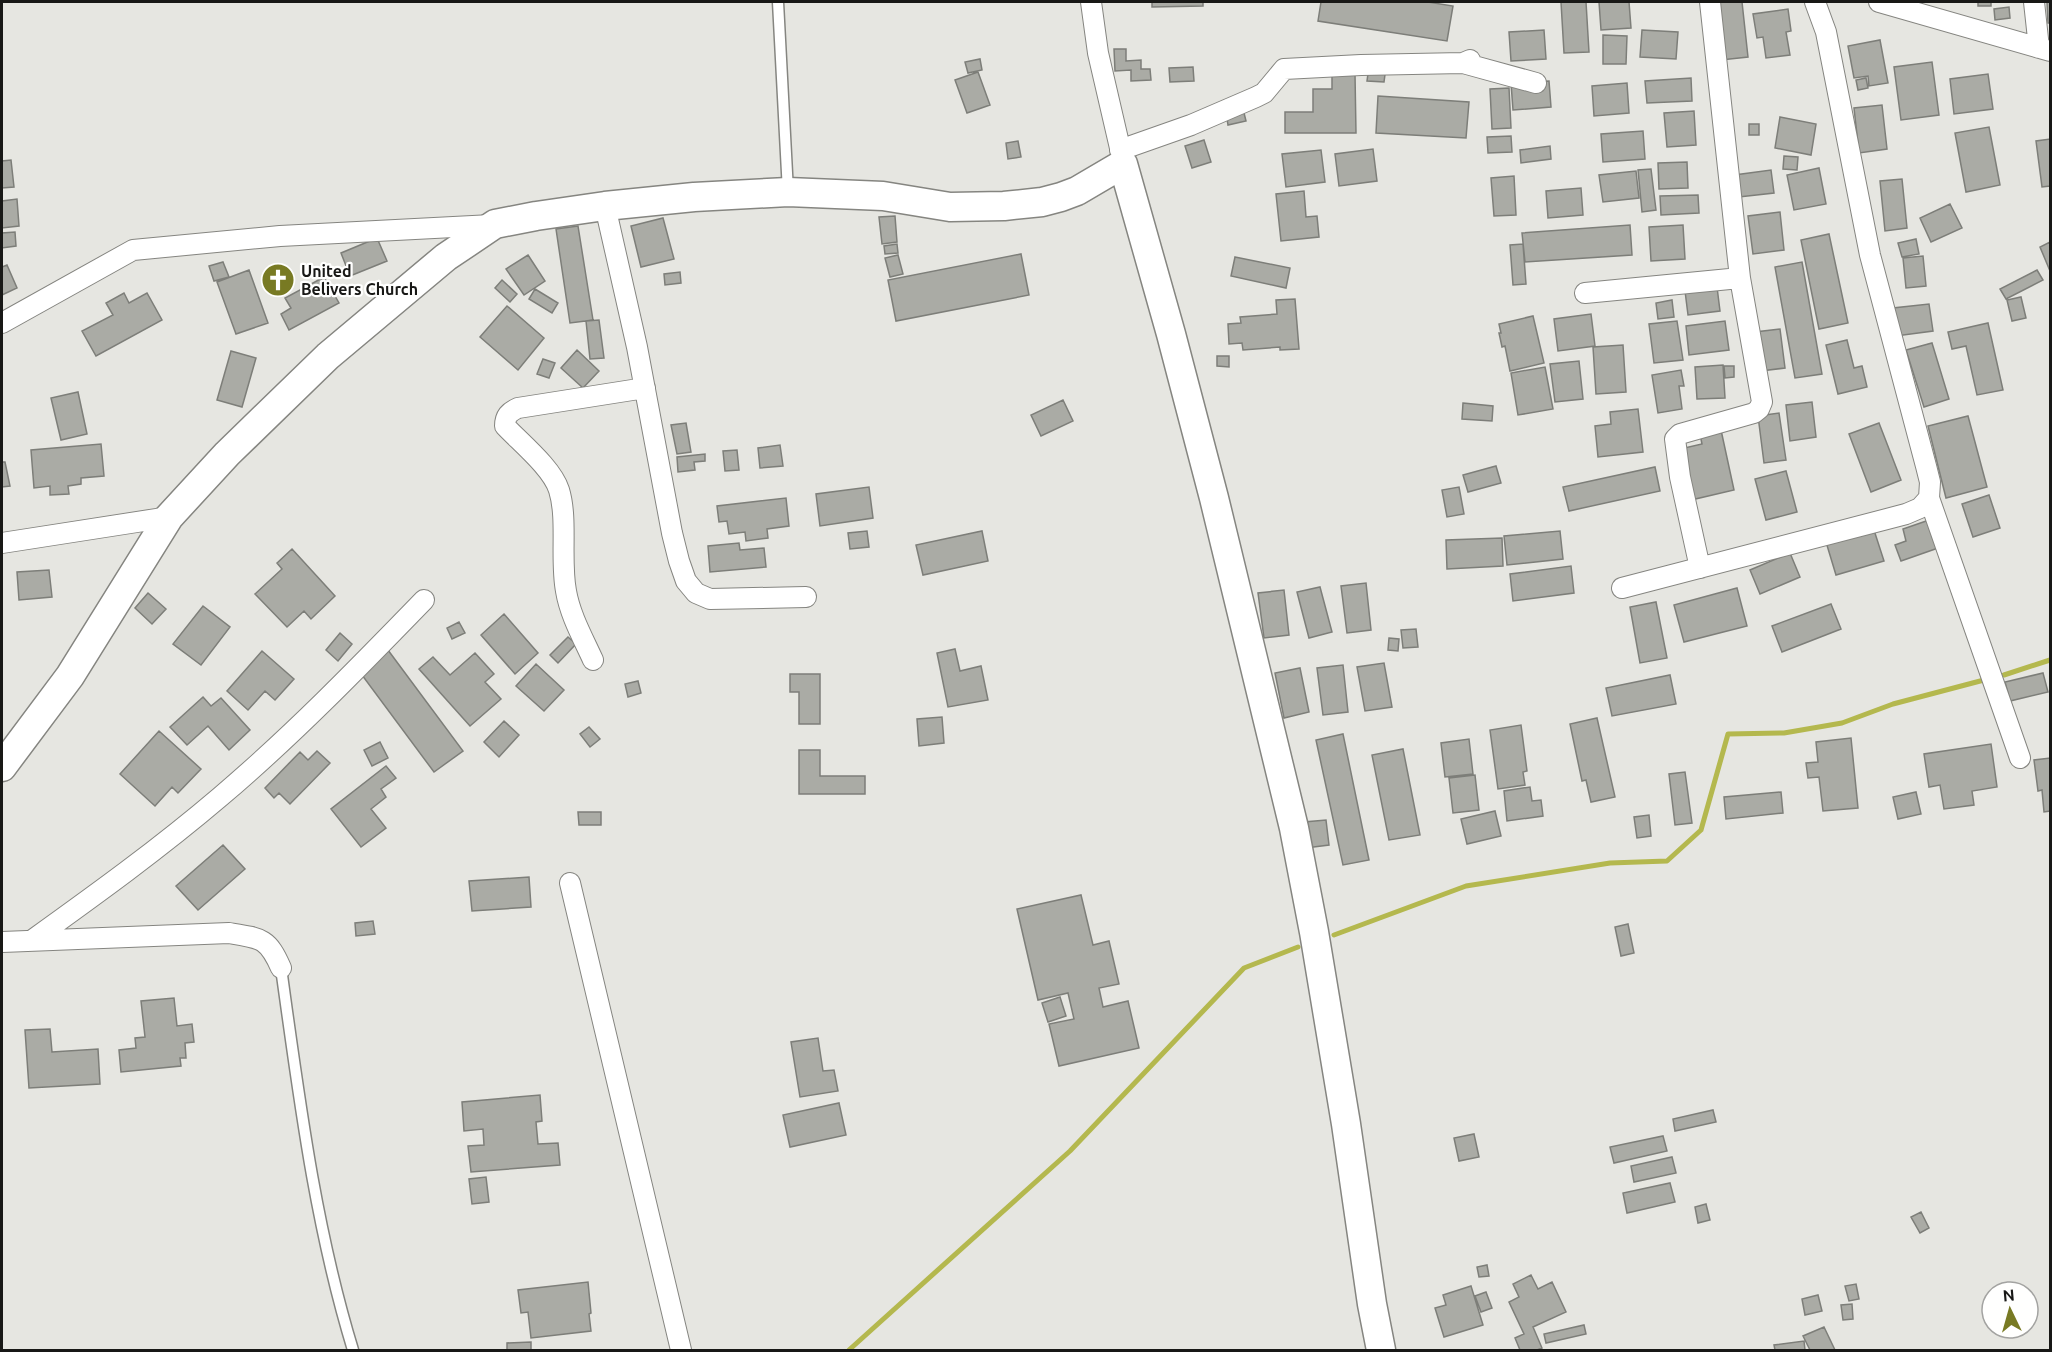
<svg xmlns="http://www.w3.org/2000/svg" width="2052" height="1352" viewBox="0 0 2052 1352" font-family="Ubuntu,sans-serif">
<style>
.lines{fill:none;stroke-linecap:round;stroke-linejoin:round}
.stream{stroke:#b4b84e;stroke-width:5}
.building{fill:#aaaba5;stroke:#7d7e79;stroke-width:1.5}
.lane-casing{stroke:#858580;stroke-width:13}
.street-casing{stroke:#858580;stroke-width:22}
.secondary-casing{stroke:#858580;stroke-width:31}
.lane{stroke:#fff;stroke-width:10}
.street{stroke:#fff;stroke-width:20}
.secondary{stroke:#fff;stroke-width:28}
.labels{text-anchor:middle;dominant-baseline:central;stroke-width:4.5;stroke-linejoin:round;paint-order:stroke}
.poi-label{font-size:16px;font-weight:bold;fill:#181816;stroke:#fffffe;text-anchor:start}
</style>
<rect width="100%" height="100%" fill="#e6e6e1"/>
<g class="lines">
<path class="stream" d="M2004,675l46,-15
M1334,935l132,-49 144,-23 57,-2 34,-31 27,-96 56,-1 58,-10 51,-19 91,-24
M849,1350l221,-199 174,-183 54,-21"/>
</g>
<path class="building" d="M1152,2h51v4l-51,1z
M1321,2h107l25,4 -6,35 -129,-20z
M1561,2h25l3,50 -25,1z
M1599,2h30l2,26 -30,2z
M1714,2h28l6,55 -27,3z
M1978,2h13v4h-13z
M2047,2h3v21h-2z
M2009,7l1,11 -15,2 -1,-11z
M1788,9l3,22 -5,1 4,23 -24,3 -3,-21 -6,1 -4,-24z
M1544,30l2,29 -35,2 -2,-29z
M1642,30l36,2 -2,27 -36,-2z
M1603,35l24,1 -1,28h-23z
M1880,40l8,43 -19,3 -1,-10 -14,2 -6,-32z
M1114,49h12v12l15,-1v9h9l1,11 -20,1v-11l-16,1z
M980,59l2,11 -14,3 -3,-11z
M1932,62l7,53 -38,5 -7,-53z
M1369,66l17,1 -2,15 -17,-1z
M1193,67l1,14 -24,1 -1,-14z
M978,72l12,33 -23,8 -12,-33z
M1332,74h23l1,59h-71v-21h28v-23h19z
M1988,74l5,35 -39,5 -4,-35z
M1691,78l1,23 -45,2 -2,-22z
M1866,78l2,10 -10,2 -2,-10z
M1549,81l2,26 -38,3 -2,-27z
M1627,83l2,30 -35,3 -2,-30z
M1509,88l2,40 -19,1 -2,-40z
M1378,96l91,6 -3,36 -90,-5z
M1882,105l5,44 -28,4 -5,-45z
M1243,109l3,12 -18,4 -2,-13z
M1694,111l2,34 -29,2 -3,-34z
M1780,117l36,7 -5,31 -36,-7z
M1749,124h10v11h-10z
M1989,127l11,58 -34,7 -11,-59z
M1643,131l2,28 -42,3 -2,-28z
M1511,136l1,16 -24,1 -1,-16z
M2050,139v47l-8,1 -6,-46z
M1204,140l7,22 -19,6 -7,-22z
M1018,141l3,16 -13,2 -2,-16z
M1550,146l1,13 -30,4 -1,-13z
M1373,149l4,32 -38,5 -4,-32z
M1321,150l4,32 -39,5 -4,-33z
M1784,156l14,1 -1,13 -14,-1z
M11,160l3,27 -12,1v-27z
M1687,162l1,26 -29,1 -1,-26z
M1819,168l7,36 -32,6 -7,-35z
M1651,169l5,41 -14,2 -4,-42z
M1771,170l3,23 -44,5 -3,-22z
M1636,171l3,27 -36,4 -4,-27z
M1514,176l2,39 -22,1 -3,-38z
M1902,179l5,49 -22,3 -5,-50z
M1581,188l2,27 -35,3 -2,-27z
M1304,191l2,26 11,-1 2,21 -38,4 -5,-47z
M1698,195l1,18 -38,2 -1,-19z
M17,199l2,27 -17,2v-27z
M1950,204l12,24 -31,14 -11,-24z
M1780,212l4,38 -31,4 -5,-38z
M895,216l2,26 -15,2 -3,-27z
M663,218l11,41 -33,8 -10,-41z
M1630,225l2,30 -107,7 -3,-29z
M1683,225l2,34 -34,2 -2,-34z
M578,226l15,94 -23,3 -14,-94z
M15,232l1,14 -14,2v-15z
M1829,234l19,89 -29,6 -18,-89z
M377,238l10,23 -37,15 -9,-23z
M1916,239l3,15 -17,3 -4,-14z
M2050,242v29l-10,-24z
M897,244l1,9 -13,1 -1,-8z
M1523,244l3,40 -13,1 -3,-40z
M1021,254l8,41 -133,26 -8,-41z
M528,255l17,26 -21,14 -18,-26z
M898,255l5,19 -13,3 -5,-19z
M1923,256l3,30 -20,2 -3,-30z
M1235,257l55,11 -4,20 -55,-12z
M223,262l6,15 -15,4 -5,-15z
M1802,262l20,112 -27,4 -20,-111z
M7,265l10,23 -15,7v-28z
M249,270l19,53 -32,11 -19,-52z
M2037,270l6,10 -37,19 -6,-10z
M680,272l1,11 -16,2 -1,-11z
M324,277l15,26 -50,27 -8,-16 10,-6 -6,-10z
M502,280l15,14 -7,8 -15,-14z
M1717,287l3,24 -32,4 -3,-24z
M535,289l23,14 -6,10 -23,-14z
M124,293l5,10 18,-10 15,27 -66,36 -14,-25 31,-16 -7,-12z
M2021,297l5,21 -14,3 -5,-21z
M1295,299l4,50 -19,1v-3l-37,3 -1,-7 -13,1 -1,-20 13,-1 -1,-6 37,-3 -1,-14z
M1672,300l2,17 -16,2 -2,-16z
M1929,304l4,27 -37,5 -3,-28z
M507,306l37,32 -26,32 -38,-33z
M1591,314l4,32 -37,5 -4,-32z
M1533,316l11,47 -34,8 -5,-25 -3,1 -3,-14h2l-2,-9z
M599,320l5,38 -14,1 -4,-38z
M1677,321l6,39 -29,3 -5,-39z
M1725,321l4,29 -40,5 -3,-29z
M1988,323l15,67 -26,5 -11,-49 -14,3 -4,-17z
M1780,329l5,39 -24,3 -6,-39z
M1847,340l7,28 8,-2 5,21 -29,7 -12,-49z
M1932,343l17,56 -25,8 -18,-57z
M1623,345l3,47 -30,2 -3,-47z
M577,350l22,21 -16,17 -22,-20z
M231,351l25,7 -14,49 -25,-7z
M1217,356h12v11l-12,-1z
M543,359l12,4 -6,15 -12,-4z
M1579,361l4,38 -28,3 -5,-38z
M1723,365l2,33 -28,1 -2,-32z
M1724,366h10v11l-9,1z
M1545,367l8,42 -35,6 -7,-42z
M1681,370l3,16h-5l3,23 -24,4 -6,-38z
M78,392l9,42 -26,6 -10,-42z
M1063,400l10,21 -32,15 -10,-21z
M1812,402l4,35 -26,4 -4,-36z
M1463,403l30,3 -1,15 -30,-2z
M1638,409l5,43 -45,5 -3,-31 16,-2 -1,-12z
M1779,413l7,47 -22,3 -6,-47z
M1968,416l19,71 -41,11 -18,-72z
M686,423l5,29 -14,2 -6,-29z
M1879,423l22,57 -30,12 -22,-58z
M1721,430l13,60 -43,10 -11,-51 22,-5 -2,-10z
M101,444l3,32 -23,2v6l-13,2 1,8 -19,1v-9l-16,2 -3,-38z
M780,445l3,21 -23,2 -2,-20z
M737,450l2,20 -14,1 -2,-20z
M705,454v7l-11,1 1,8 -17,2 -1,-15z
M2,462h3l5,24 -8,1z
M1496,466l5,17 -33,9 -5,-17z
M1655,467l5,24 -91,20 -6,-24z
M1786,471l11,41 -31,8 -11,-41z
M869,487l4,31 -53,8 -4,-32z
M1459,487l5,27 -17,3 -5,-27z
M1989,495l11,33 -27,9 -11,-33z
M786,498l3,28 -22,3 1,9 -22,3 -1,-9 -16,2 -2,-13 -8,1 -2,-16z
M1932,519l9,28 -40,14 -6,-16 11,-4 -3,-12z
M1873,527l11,34 -48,14 -10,-33z
M867,531l2,16 -19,2 -2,-16z
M982,531l6,30 -65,14 -7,-30z
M1560,531l3,28 -56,6 -3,-29z
M1502,538l1,28 -56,3 -1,-29z
M739,543l1,7 24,-2 2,19 -56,5 -2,-26z
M292,549l43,47 -24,23 -7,-8 -17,16 -32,-33 27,-25 -5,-6z
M1790,553l10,24 -40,17 -10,-24z
M1571,566l3,27 -61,8 -3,-27z
M49,570l3,27 -33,3 -2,-28z
M1366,583l5,47 -24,3 -6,-47z
M1320,587l12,45 -23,6 -12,-46z
M1737,588l10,38 -63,16 -10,-37z
M1284,590l5,45 -25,3 -6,-45z
M148,593l18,16 -14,15 -17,-16z
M1656,602l11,56 -27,5 -10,-56z
M1831,604l10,25 -59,23 -10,-26z
M203,606l27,21 -29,38 -28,-21z
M504,614l34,39 -23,21 -34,-39z
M459,622l6,11 -13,6 -5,-11z
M1416,629l2,18 -15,1 -2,-18z
M340,633l12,11 -14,17 -12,-11z
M568,637l8,7 -18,19 -8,-8z
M1389,638l10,1 -1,12 -10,-1z
M385,646l78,105 -29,21 -78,-105z
M955,649l5,22 21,-5 7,34 -40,7 -11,-54z
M262,651l32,28 -19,21 -10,-9 -17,19 -21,-19z
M475,653l19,21 -9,8 16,17 -31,27 -51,-57 14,-12 17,18z
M1384,663l8,44 -27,4 -8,-44z
M536,664l28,26 -20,21 -28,-25z
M1343,665l5,47 -25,3 -6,-47z
M1300,668l9,44 -25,6 -9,-45z
M2043,673l5,19 -38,9 -5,-19z
M790,674h30v50h-21v-32h-9z
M1670,675l6,29 -64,12 -6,-28z
M638,681l3,12 -13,4 -3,-13z
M203,697l8,9 10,-8 29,32 -21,20 -21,-24 -21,19 -17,-18z
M942,717l2,26 -25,3 -2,-27z
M1597,718l18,79 -24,5 -5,-22 -4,1 -12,-57z
M504,721l15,14 -20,22 -15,-15z
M1521,725l6,46 -4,1 2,13 -27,4 -8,-59z
M589,727l11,12 -10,8 -10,-13z
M159,731l42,38 -23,24 -6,-6 -17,19 -35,-32z
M1343,734l26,126 -26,5 -27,-125z
M1851,738l7,70 -35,3 -4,-34 -11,1 -2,-15 12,-1 -2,-20z
M1469,739l4,35 -28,3 -4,-34z
M380,742l8,16 -16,8 -8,-16z
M1991,744l6,43 -25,4 2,14 -30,4 -4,-24 -11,2 -5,-33z
M1403,749l17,86 -31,5 -17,-85z
M799,750h21v26h45v18h-66z
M317,751l13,12 -40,41 -11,-11 -5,5 -9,-10 35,-36 8,8z
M2050,758v53l-6,1 -2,-22 -4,1 -4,-31z
M386,766l10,12 -15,11 5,8 -15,12 15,19 -25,19 -30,-38z
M1685,772l7,51 -17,2 -6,-51z
M1475,775l4,35 -26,3 -4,-35z
M1530,787l2,14 9,-1 2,16 -36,5 -3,-30z
M1781,792l2,21 -57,6 -2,-22z
M1916,792l5,22 -23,5 -5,-22z
M1495,811l6,25 -34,8 -6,-25z
M578,812h23v13h-22z
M1649,815l2,21 -14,2 -3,-21z
M1326,820l3,25 -23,3 -2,-26z
M223,845l22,24 -47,41 -22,-24z
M529,877l2,30 -59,4 -3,-30z
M1081,895l12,50 16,-4 10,43 -20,4 4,19 25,-6 11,47 -80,18 -10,-42 25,-5 -6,-26 -30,7 -21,-91z
M373,921l2,13 -19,2 -1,-13z
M1628,924l6,29 -13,3 -6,-29z
M1060,997l6,19 -18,6 -6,-19z
M174,998l3,28 15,-2 2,18 -9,1 1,15h-6l1,8 -60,6 -2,-22 17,-2 -1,-10 10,-1 -4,-36z
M50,1029l2,23 46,-3 2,35 -71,4 -4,-58z
M818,1038l5,33 11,-1 4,21 -38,6 -9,-55z
M540,1095l2,26 -6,1 2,22 20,-1 2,22 -89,7 -3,-26 16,-1 -1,-16 -19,2 -2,-29z
M839,1103l7,32 -56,12 -7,-32z
M1713,1110l3,12 -41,9 -2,-12z
M1474,1134l5,23 -20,4 -5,-23z
M1663,1136l4,15 -53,12 -4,-16z
M1672,1157l4,16 -42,9 -3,-16z
M486,1177l3,25 -17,2 -3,-25z
M1670,1183l5,19 -48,11 -4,-20z
M1706,1204l4,16 -12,3 -3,-16z
M1921,1212l8,16 -9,5 -9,-16z
M1487,1265l2,11 -10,1 -2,-10z
M1531,1275l7,14 14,-7 14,30 -33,15 9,21 -5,2h-17l-5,-12 9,-4 -15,-32 10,-5 -6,-13z
M588,1282l3,31 -2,1 2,17 -60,7 -3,-26 -7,1 -3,-23z
M1856,1284l3,15 -10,2 -4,-15z
M1471,1286l12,39 -39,12 -9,-29 11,-3 -3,-10z
M1486,1292l6,16 -11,4 -6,-16z
M1818,1295l4,16 -17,4 -3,-16z
M1852,1304l1,15 -10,1 -2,-15z
M1584,1325l2,9 -40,9 -2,-9z
M1824,1327l11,23h-25l-7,-14z
M1804,1341l1,9h-30l-1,-5z
M531,1342v8h-24v-7z"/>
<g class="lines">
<defs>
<path id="lane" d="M778,2l10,190
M281,968c18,129 34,258 72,382"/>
<path id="street" d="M1091,2l7,51 25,108
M1879,2l171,49
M2034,2l5,46
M1463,63l73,20
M1120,150l71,-25 65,-28 8,-4 20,-24 77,-4 102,-2 7,-3
M605,206l32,141 35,186 7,28 7,20 10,12 14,6 96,-2
M1585,293l155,-15
M2,323l131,-73 147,-14 212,-11
M1929,498l91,260
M2,543l167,-26
M1700,568l-20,-91 -5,-38 5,-5 74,-21 5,-4 3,-7 -22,-124 -30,-276
M1622,588l284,-74 14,-6 9,-10 1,-16 -4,-16 -56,-211 -44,-223 -11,-30
M593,660c-10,-22 -23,-45 -27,-69 -6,-31 2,-72 -7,-101 -7,-22 -38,-47 -54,-64 0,-10 4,-14 13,-18l127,-20
M570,883l111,467
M31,941c64,-46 128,-92 189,-144 72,-61 138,-129 204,-197
M2,942l227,-9c32,5 39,5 52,35"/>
<path id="secondary" d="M2,767l68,-91 99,-159 58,-63 101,-98 118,-99 49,-33 41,-8 69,-10 89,-9 94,-5 95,4 67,11 54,-1 38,-4 19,-5 16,-6 46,-27 48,170 43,164 80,330 20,104 32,192 26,180 9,46"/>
</defs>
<use href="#lane" class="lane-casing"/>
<use href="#street" class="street-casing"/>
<use href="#secondary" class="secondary-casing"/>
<use href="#lane" class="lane"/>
<use href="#street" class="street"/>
<use href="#secondary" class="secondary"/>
</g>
<defs>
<symbol id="church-disc" viewBox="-11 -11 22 22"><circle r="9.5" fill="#787a23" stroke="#fffffe"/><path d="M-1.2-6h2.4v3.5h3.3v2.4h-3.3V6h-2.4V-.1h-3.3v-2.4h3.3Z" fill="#fff"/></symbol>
</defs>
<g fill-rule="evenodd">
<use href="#church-disc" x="259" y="261" width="38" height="38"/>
</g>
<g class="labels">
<g class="poi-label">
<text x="301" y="271">United<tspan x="301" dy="18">Belivers Church</tspan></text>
</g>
</g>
<rect width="2052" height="1352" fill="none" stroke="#181816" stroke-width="6"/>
<g transform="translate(2010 1310) rotate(355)"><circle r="28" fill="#fffffe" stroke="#a3a3a1" stroke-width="1.5"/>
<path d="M0-4.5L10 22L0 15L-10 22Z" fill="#787a23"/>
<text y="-9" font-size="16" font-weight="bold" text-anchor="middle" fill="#181816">N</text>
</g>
</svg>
